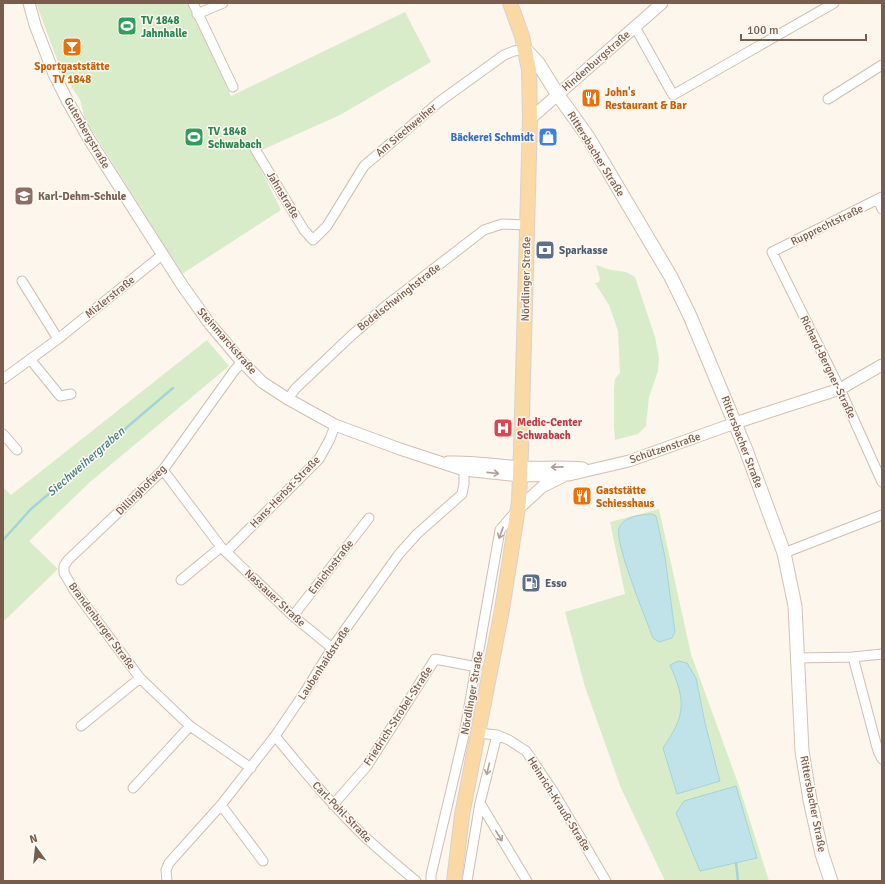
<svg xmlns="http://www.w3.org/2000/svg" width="885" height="884" viewBox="0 0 885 884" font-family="Signika,sans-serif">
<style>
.green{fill:#d8ecc9;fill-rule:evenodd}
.water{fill:#bfe3e8;stroke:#a5d3da}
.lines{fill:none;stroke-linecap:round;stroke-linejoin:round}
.stream{stroke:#a5d3da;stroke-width:2.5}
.minor-casing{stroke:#d1beb0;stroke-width:11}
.tertiary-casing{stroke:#d1beb0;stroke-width:13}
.secondary-casing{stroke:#d6c0b0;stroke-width:15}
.primary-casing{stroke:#dad1cd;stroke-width:16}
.minor{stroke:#fff;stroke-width:9}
.tertiary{stroke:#fff;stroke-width:11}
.secondary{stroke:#fff;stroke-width:13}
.primary{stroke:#fbd9a5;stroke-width:14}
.oneway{stroke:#af9d94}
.labels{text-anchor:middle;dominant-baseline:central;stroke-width:3;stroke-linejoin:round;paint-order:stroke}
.leisure-label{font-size:11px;font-weight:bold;fill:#27864d;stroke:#fffaf3;text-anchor:start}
.street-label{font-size:11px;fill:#7a5c4d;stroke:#fffaf3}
.food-label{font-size:11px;font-weight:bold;fill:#c56008;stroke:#fffaf3;text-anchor:start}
.shop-label{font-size:11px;font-weight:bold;fill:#366cbe;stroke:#fffaf3;text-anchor:end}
.education-label{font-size:11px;font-weight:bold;fill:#785e54;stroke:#fffaf3;text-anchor:start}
.service-label{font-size:11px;font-weight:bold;fill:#4e5e75;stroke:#fffaf3;text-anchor:start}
.health-label{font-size:11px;font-weight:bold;fill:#be3a42;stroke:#fffaf3;text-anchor:start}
.water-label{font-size:12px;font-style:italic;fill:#437c86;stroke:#fffaf3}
</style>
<rect width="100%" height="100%" fill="#fdf6ec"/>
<path class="green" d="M36,3h152l43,93 174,-84 26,50 -91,53 -87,39 28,56 -99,64 -97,-155 -5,-19 -19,-30z
M596,265l15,5 15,2 9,5 20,60 4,21 -1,13 -9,26 -3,29 -8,8 -23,6 -1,-14v-37l1,-10 5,-6 -2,-42 -9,-26 -14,-22 4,-1 1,-3z
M207,340l22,26 -139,116 -61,59 29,28 -55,53v-135l8,8z
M659,509l32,145 48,132 30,95h-104l-44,-93 -36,-101 -20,-75 60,-18 -15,-72zM656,516l9,41 10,75 -22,6 -8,-22zM670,665l26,13 9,45 -42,25c23,-33 23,-47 7,-83z"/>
<path class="water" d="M652,514l4,2 9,41 10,75 -3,6 -13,4 -6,-4c-7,-19 -39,-96 -34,-110 5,-12 21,-13 33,-14z
M678,661l9,2 9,15 9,45 15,58 -43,13 -14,-46c23,-33 23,-47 7,-83z
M736,786l21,72 -57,13 -24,-58 8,-12z"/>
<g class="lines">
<path class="stream" d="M3,540l28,-31 142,-121
M736,863l2,18"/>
<defs>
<path id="minor" d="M193,3l40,84
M197,14l26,-11
M635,27l38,68 161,-92
M828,99l54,-34
M255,149l49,81 9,10 14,-14 37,-60 75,-64 65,-47 10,-4 11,-2
M882,197l-110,55 68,137 42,93
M878,199l4,10
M22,281l36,58
M30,359l30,37 11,-2
M242,362l-8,9 -71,99 -95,90 -4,6v7l10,17 66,88 50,48 61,42
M3,379l55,-40 104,-84
M288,399l7,-10 57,-54 36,-31 96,-74 18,-6 25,1
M3,434l14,16
M163,470l58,77 72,69 39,32
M226,552l93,-93 11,-20 5,-14
M784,553l98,-38
M181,580l40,-33
M293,616l76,-98
M853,657l29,-3
M798,658l55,-1 25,94 4,8
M81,726l59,-48
M478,733l19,2 12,5 17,11 27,40 53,90
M275,736c28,34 56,68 88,99 17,16 35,31 53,46
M133,788l57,-62
M480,803l47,78
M221,805l42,56
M333,805l34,-39 68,-107 42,8
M167,881l-1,-11 3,-7 52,-58 54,-69 30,-44 27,-44 67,-94 18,-20 45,-40 2,-10v-14
M431,881v-6l33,-140 36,-205 17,-20
M467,881l13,-78 17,-68"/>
<path id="tertiary" d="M29,3l6,22 19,49 13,26 22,39 93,146 27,38 33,39 20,20 26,17 47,26 65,24 64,21 56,6 49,-1 60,-14 106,-38 105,-34 42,-24
M530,119l132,-116
M448,462c25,-1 48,3 72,5 21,1 42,-1 63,1
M518,509l24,-22 20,-10"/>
<path id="secondary" d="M525,49l13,14 20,32 30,42 83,140 19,39 56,134 38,103 11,53 7,145 8,49 12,54 9,27"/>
<path id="primary" d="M454,881l8,-66 40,-205 17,-109 2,-50 9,-332 -1,-49 -7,-34 -12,-33"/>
</defs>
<use href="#minor" class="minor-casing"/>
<use href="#tertiary" class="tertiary-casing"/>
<use href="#secondary" class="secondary-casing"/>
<use href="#primary" class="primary-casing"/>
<use href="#minor" class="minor"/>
<use href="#tertiary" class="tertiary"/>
<use href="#secondary" class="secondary"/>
<use href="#primary" class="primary"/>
</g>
<defs><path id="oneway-shaft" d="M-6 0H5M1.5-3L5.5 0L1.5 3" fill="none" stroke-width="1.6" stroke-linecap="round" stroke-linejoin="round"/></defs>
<g class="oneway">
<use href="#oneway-shaft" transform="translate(557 467) rotate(179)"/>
<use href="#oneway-shaft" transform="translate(493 473) rotate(6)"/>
<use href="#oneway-shaft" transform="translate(501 533) rotate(110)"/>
<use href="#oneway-shaft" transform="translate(488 769) rotate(104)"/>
<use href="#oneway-shaft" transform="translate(499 836) rotate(58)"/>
</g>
<defs>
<symbol id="stadium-square" viewBox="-11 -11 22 22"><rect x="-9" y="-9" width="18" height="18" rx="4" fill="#2e9e5b" stroke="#fffaf3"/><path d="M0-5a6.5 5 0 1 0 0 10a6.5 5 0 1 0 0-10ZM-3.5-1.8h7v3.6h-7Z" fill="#fff"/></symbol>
<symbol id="bar-square" viewBox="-11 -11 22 22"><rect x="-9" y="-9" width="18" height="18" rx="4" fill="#e8710a" stroke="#fffaf3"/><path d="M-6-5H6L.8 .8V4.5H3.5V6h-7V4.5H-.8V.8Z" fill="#fff"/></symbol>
<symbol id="restaurant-square" viewBox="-11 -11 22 22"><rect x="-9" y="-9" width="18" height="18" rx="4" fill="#e8710a" stroke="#fffaf3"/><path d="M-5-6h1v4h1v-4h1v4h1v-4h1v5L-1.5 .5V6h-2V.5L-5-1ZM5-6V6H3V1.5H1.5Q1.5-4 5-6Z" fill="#fff"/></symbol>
<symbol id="shop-square" viewBox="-11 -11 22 22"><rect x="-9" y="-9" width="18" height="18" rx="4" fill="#3f7fe0" stroke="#fffaf3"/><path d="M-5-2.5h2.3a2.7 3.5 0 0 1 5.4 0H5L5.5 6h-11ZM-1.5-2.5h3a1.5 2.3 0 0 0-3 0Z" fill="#fff"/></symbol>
<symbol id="school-square" viewBox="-11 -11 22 22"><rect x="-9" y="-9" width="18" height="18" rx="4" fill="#8d6e63" stroke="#fffaf3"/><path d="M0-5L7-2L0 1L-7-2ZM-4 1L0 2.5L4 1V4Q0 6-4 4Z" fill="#fff"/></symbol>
<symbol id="bank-square" viewBox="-11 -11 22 22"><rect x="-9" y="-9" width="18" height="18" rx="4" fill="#5c6f8a" stroke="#fffaf3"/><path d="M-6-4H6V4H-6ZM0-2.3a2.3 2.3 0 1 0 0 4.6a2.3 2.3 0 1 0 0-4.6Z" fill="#fff"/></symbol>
<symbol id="hospital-square" viewBox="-11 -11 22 22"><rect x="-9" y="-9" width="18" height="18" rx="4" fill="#e0444e" stroke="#fffaf3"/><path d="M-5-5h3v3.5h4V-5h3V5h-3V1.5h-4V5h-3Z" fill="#fff"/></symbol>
<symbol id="fuel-square" viewBox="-11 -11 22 22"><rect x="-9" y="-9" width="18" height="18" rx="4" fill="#5c6f8a" stroke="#fffaf3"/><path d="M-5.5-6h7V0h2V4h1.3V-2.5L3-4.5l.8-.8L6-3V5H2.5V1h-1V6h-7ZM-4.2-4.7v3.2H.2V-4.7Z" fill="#fff"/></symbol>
</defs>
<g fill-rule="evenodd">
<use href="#stadium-square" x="116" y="15" width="22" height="22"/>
<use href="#bar-square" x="61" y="36" width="22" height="22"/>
<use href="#restaurant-square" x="580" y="87" width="22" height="22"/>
<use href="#stadium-square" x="183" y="126" width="22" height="22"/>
<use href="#shop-square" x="537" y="126" width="22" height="22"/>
<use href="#school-square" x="13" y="185" width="22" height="22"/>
<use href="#bank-square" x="534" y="239" width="22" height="22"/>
<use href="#hospital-square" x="492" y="417" width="22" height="22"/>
<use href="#restaurant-square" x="571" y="485" width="22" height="22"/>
<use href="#fuel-square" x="520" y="572" width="22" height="22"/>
</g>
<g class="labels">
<g class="leisure-label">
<text x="141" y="20">TV 1848<tspan x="141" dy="13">Jahnhalle</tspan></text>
<text x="208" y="131">TV 1848<tspan x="208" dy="13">Schwabach</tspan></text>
</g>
<g class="street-label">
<text transform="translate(596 61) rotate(-41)">Hindenburgstraße</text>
<text transform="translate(406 130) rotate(-40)">Am Siechweiher</text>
<text transform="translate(87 133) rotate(60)">Gutenbergstraße</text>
<text transform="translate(596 154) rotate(58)">Rittersbacher Straße</text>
<text transform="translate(283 195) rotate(59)">Jahnstraße</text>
<text transform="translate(827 225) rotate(-26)">Rupprechtstraße</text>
<text transform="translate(526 279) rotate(-89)">Nördlinger Straße</text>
<text transform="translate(110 297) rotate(-39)">Mizlerstraße</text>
<text transform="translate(399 297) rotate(-38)">Bodelschwinghstraße</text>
<text transform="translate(227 341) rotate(49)">Steinmarckstraße</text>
<text transform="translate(828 367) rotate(64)">Richard-Bergner-Straße</text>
<text transform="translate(742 442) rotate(69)">Rittersbacher Straße</text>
<text transform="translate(665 448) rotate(-19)">Schützenstraße</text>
<text transform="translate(141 490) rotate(-45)">Dillinghofweg</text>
<text transform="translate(285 492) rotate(-46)">Hans-Herbst-Straße</text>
<text transform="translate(331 567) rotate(-52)">Emichostraße</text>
<text transform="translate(275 598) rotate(43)">Nassauer Straße</text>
<text transform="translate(102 626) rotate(54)">Brandenburger Straße</text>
<text transform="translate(324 663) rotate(-57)">Laubenhaidstraße</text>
<text transform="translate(472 693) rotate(-80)">Nördlinger Straße</text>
<text transform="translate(398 716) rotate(-57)">Friedrich-Strobel-Straße</text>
<text transform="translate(559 804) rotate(58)">Heinrich-Krauß-Straße</text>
<text transform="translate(813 804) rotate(79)">Rittersbacher Straße</text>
<text transform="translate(342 812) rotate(46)">Carl-Pohl-Straße</text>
</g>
<g class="food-label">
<text x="72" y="66" text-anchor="middle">Sportgaststätte<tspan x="72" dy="13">TV 1848</tspan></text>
<text x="605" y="92">John's<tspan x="605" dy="13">Restaurant &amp; Bar</tspan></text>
<text x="596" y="490">Gaststätte<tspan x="596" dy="13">Schiesshaus</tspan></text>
</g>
<g class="shop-label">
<text x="534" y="137">Bäckerei Schmidt</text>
</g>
<g class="education-label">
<text x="38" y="196">Karl-Dehm-Schule</text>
</g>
<g class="service-label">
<text x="559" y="250">Sparkasse</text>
<text x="545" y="583">Esso</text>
</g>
<g class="health-label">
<text x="517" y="422">Medic-Center<tspan x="517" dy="13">Schwabach</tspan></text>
</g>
<g class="water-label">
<text transform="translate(86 462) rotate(-41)">Siechweihergraben</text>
</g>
</g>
<rect width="885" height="884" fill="none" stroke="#7a5c4d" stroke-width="8"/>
<g transform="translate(36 848) rotate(345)" stroke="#fffaf3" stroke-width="3" paint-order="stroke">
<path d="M0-3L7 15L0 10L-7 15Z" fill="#7a5c4d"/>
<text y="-6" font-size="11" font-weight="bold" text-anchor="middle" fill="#7a5c4d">N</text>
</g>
<path d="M741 34v6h125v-6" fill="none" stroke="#7a5c4d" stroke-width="2"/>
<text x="747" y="34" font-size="12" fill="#7a5c4d" stroke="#fffaf3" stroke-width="3" paint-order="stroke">100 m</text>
</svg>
